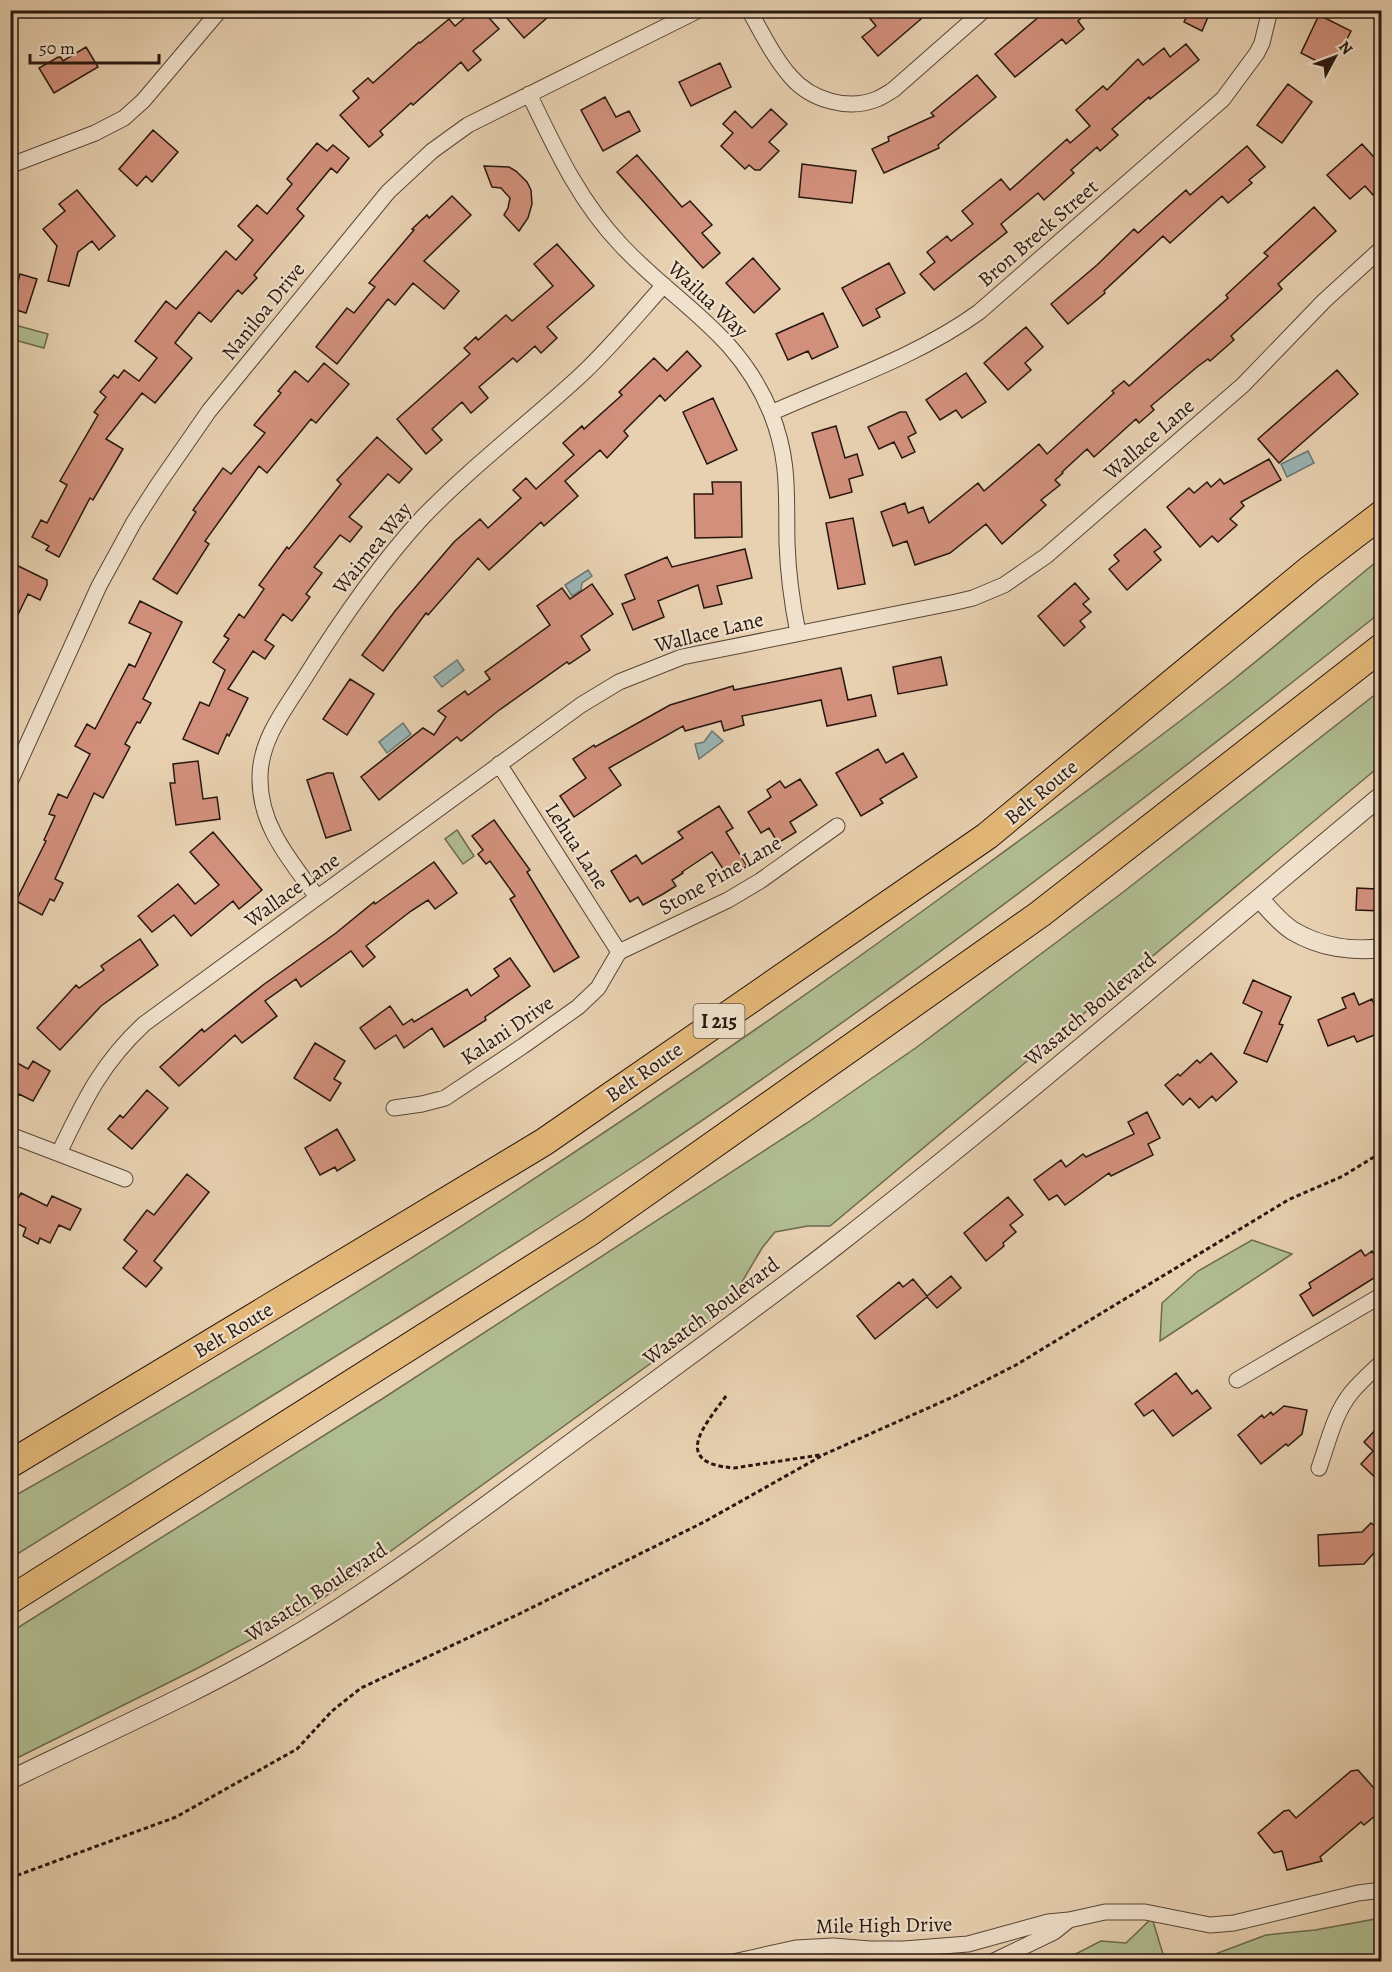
<svg xmlns="http://www.w3.org/2000/svg" width="1392" height="1972" viewBox="0 0 1392 1972" font-family="Alegreya,serif">
<style>
.green{fill:#b0bd91;stroke:#6c6a50;stroke-width:1.5}
.water{fill:#9ab5b5;stroke:#6c7673;stroke-width:1.5}
.building{fill:#d2907c;stroke:#28170f;stroke-width:1.5}
.lines{fill:none;stroke-linecap:round;stroke-linejoin:round}
.minor-casing{stroke:#584638;stroke-width:17}
.tertiary-casing{stroke:#584638;stroke-width:20}
.motorway-casing{stroke:#28170f;stroke-width:29}
.path{stroke:#28170f;stroke-width:3;stroke-dasharray:4.5 3;stroke-linecap:butt}
.minor{stroke:#f0e1cc;stroke-width:15}
.tertiary{stroke:#f0e1cc;stroke-width:18}
.motorway{stroke:#e4b878;stroke-width:27}
.labels{text-anchor:middle;dominant-baseline:central;stroke-width:4.5;stroke-linejoin:round;paint-order:stroke}
.shield{fill:#f0e1cc;stroke:#645448;stroke-width:1.5}
.shield-label{font-size:20px;font-weight:bold;fill:#28170f}
.street-label{font-size:21px;fill:#28170f;stroke:#f0e1cc}
</style>
<rect width="100%" height="100%" fill="#e8d1b1"/>
<filter id="stains"><feTurbulence type="fractalNoise" baseFrequency=".00333" numOctaves="4"/><feColorMatrix values="0 0 0 0 .2 0 0 0 0 .09 0 0 0 0 .02 0 0 0 .5 -.17"/></filter>
<radialGradient id="worn" r=".72"><stop offset=".6" stop-color="#630" stop-opacity="0"/><stop offset="1" stop-color="#630" stop-opacity=".3"/></radialGradient>
<path class="green" d="M15,325l33,9 -4,14 -33,-9z
M1381,558v54c-240,191 -484,379 -739,549 -207,137 -421,265 -631,397v-60c315,-178 620,-376 913,-588 104,-76 209,-151 309,-230 50,-40 99,-82 148,-122z
M1381,690v75l-551,461h-22l-33,6 -13,16 -36,61 -374,270 -53,35 -103,55 -185,92v-129l371,-233 425,-276 110,-76 205,-154z
M457,830l17,26 -11,8 -18,-25z
M1252,1240l40,14 -132,87 2,-38 36,-32z
M1152,1918l11,36 7,7 -110,1 41,-21 25,2z
M1381,1918v43h-178l15,-8 48,-18 49,-5z
M835,1952v9h-111z"/>
<path class="water" d="M1308,451l6,12 -27,14 -6,-13z
M588,570l4,6 -10,7 -1,7 -9,6 -7,-11z
M457,660l7,10 -22,17 -8,-10z
M403,723l8,11 -24,19 -8,-11z
M712,731l11,10 -24,18 -4,-15 9,-2z"/>
<path class="building" d="M474,10h8l17,19 -26,22 8,9 -13,11 -7,-9 -48,43 -2,-2 -31,28 3,4 -14,12 -29,-32 19,-17 -6,-7 15,-13 5,5 46,-41 1,1 29,-24 6,7z
M500,10h56l-32,28z
M863,10h50l8,9 -43,37 -16,-19 14,-11z
M1047,10h43l-12,11 6,8 -18,15 -4,-5 -47,38 -20,-23z
M1190,10h21l-9,21 -18,-9z
M1319,15l32,16 -19,38 -31,-16z
M1186,44l13,16 -49,39 -1,-2 -37,32 6,6 -18,16 -3,-4 -26,23 3,3 -30,27 -6,-7 -37,31 6,8 -73,58 -14,-16 15,-12 -8,-10 20,-16 4,5 22,-17 -11,-13 39,-32 9,11 57,-51 3,4 20,-17 -14,-16 27,-24 4,4 31,-31 5,6 21,-17 6,9z
M86,47l12,20 -44,26 -15,-25 21,-12 3,5z
M720,63l11,24 -40,19 -12,-24z
M977,75l19,22 -58,48 1,3 -55,25 -12,-24 17,-8 -1,-4 46,-21 -3,-3z
M1288,84l24,18 -30,41 -25,-18z
M605,97l11,20 13,-6 11,20 -37,20 -22,-41z
M771,109l16,15 -18,18 10,9 -19,19h-5l-6,-5 -4,4 -24,-23 12,-13 -10,-9 12,-13 17,17z
M153,130l25,22 -26,30 -6,-6 -9,10 -18,-17z
M317,143l10,8 6,-6 16,13 -12,15 -6,-5 -34,41 7,7 -50,59 3,3 -15,16 -4,-4 -27,32 -12,-10 -24,31 17,15 -37,45 -13,-10 -36,46 17,10 -30,51 -3,-2 -31,59 -13,-7 3,-4 -17,-9 9,-17 6,3 20,-38 -7,-4 38,-66 -4,-3 12,-15 -6,-5 14,-17 4,3 6,-8 15,11 18,-23 -22,-17 31,-40 10,8 50,-58 10,9 17,-20 -15,-14 19,-21 10,9 25,-30 -5,-5z
M1362,144l20,22v21l-9,8 -8,-9 -15,13 -23,-24z
M1247,146l18,21 -16,13 3,3 -24,20 -6,-7 -52,47 -7,-7 -59,55 1,2 -37,31 -17,-20 46,-39 37,-36 4,4 48,-43 4,5z
M637,155l45,52 8,-6 22,24 -10,8 18,20 -17,15 -86,-96z
M802,164l54,7 -4,32 -53,-6z
M484,166l25,1 7,4 11,11 4,8 1,14 -4,14 -9,13 -15,-16 4,-7 2,-10 -9,-10 -9,-1z
M77,190l38,46 -16,14 -7,-9 -14,11 -9,34 -21,-5 9,-35 -14,-17 22,-18 -6,-7z
M452,196l19,19 -47,46 35,30 -15,18 -31,-26 -18,22 -7,-6 -51,65 -21,-17 31,-39 7,5 21,-26 -6,-4 45,-53 -2,-1 15,-14 2,3z
M1314,207l22,24 -58,53 4,5 -51,47 3,4 -24,21 -2,-2 -11,8 -46,39 3,4 -15,13 -3,-4 -42,38 -7,-8 -25,23 1,1 -8,7 5,5 -19,15 5,5 -44,39 -16,-20 -36,29 -35,12 -8,-24 -14,5 -12,-34 24,-9 3,10 15,-6 6,16 49,-40 6,8 55,-47 8,10 67,-61 -2,-2 12,-10 5,5 99,-88 -2,-3 42,-39 -4,-3z
M557,244l37,42 -47,41 10,11 -16,15 -6,-7 -18,16 -4,-4 -34,29 9,11 -17,15 -9,-11 -30,27 10,11 -16,14 -29,-35 73,-65 -6,-6 12,-11 2,3 28,-25 6,6 41,-35 -19,-22z
M753,258l27,31 -26,24 -28,-30z
M889,263l16,30 -29,16 4,8 -17,9 -21,-38z
M20,274l17,5 -11,34 -16,-5z
M823,313l15,34 -26,12 -4,-8 -20,9 -12,-26z
M1026,327l17,20 -18,16 6,7 -23,20 -24,-27z
M687,351l14,15 -36,35 -5,-6 -36,36 4,5 -21,22 -7,-8 -35,31 13,15 -34,30 -3,-4 -52,48 -11,-12 -50,57 -2,-2 -43,58 -21,-16 33,-44 59,-69 26,-23 8,9 33,-30 -8,-8 13,-12 10,11 38,-34 -11,-12 19,-17 2,3 38,-34 -3,-3 35,-34 13,13z
M324,363l25,21 -33,39 -5,-4 -44,54 -8,-7 -54,75 4,3 -32,50 -24,-15 43,-67 -3,-2 30,-42 8,6 34,-41 -11,-8 27,-32 -3,-2 17,-20 13,11z
M1337,370l21,24 -79,69 -21,-24z
M966,373l20,29 -24,16 -6,-8 -16,10 -14,-20z
M713,398l24,52 -30,14 -24,-52z
M900,412h6l10,21 -8,4 7,15 -13,6 -8,-16 -15,7 -11,-22z
M836,426l9,32 12,-4 6,21 -14,4 3,13 -22,6 -18,-65z
M377,437l35,32 -13,14 -11,-9 -39,43 13,10 -12,15 -10,-7 -26,32 8,6 -16,21 4,3 -18,24 -9,-7 -18,26 9,6 -9,13 -12,-8 -25,38 20,9 -19,38 -2,-2 -9,20 -35,-15 17,-37 9,4 16,-36 -12,-8 16,-23 -5,-3 15,-22 5,4 20,-29 -5,-4 28,-38 2,2 52,-65 -4,-4z
M1269,459l12,21 -40,22 3,4 -14,13 7,6 -19,17 -6,-6 -12,11 -33,-40 22,-19 5,5 13,-11 4,5 9,-8 4,5z
M712,482h29l1,55 -47,1 -1,-44h19z
M853,518l12,66 -27,5 -12,-66z
M1145,529l16,18 -7,5 7,8 -34,30 -18,-21 10,-8 -5,-6z
M745,549l7,29 -35,8 5,18 -18,4 -6,-23 -40,16 6,16 -31,13 -11,-26 13,-5 -10,-24 42,-18 5,10z
M10,562l37,18v5l-7,15 -12,-6 -18,37z
M1075,583l14,16 -6,5 8,8 -11,9 5,6 -21,19 -26,-30z
M592,584l21,30 -32,22 9,14 -21,14 -2,-2 -69,49 -37,30 -4,-4 -78,63 -18,-23 62,-49 11,7 12,-18 -8,-6 27,-20 3,4 22,-16 -5,-7 65,-47 -13,-19 25,-18 8,11z
M140,601l42,21 -39,77 8,4 -11,20 -3,-1 -12,22 5,3 -27,51 -9,-5 -39,86 8,4 -9,18 -4,-2 -8,16 -26,-14 30,-60 -2,-1 11,-24 -6,-2 9,-20 9,4 23,-44 -15,-8 12,-22 8,5 34,-65 6,3 16,-34 -22,-10z
M941,657l6,28 -49,9 -5,-27z
M841,668l7,32 23,-5 5,21 -49,10 -6,-26 -79,16 2,9 -20,6 -3,-10 -36,10 -2,-5 -74,42 12,17 -47,32 -14,-21 26,-18 -13,-19 21,-14 1,2 75,-42 63,-19 1,4z
M350,679l24,15 -27,41 -24,-16z
M878,749l8,14 17,-10 14,24 -37,22 3,4 -22,13 -25,-43z
M198,761l5,38 14,-2 3,22 -44,6 -6,-42h5l-2,-19z
M327,773h6l18,57 -25,8 -19,-58z
M800,779l17,26 -27,17 6,10 -18,11 -9,-15 -8,5 -13,-21 23,-15 -4,-7 13,-9 5,7z
M719,806l14,22 -7,4 21,34 -18,12 -17,-26 -30,20 1,1 -11,7 4,6 -13,8 -20,11 -5,-8 -8,5 -19,-31 25,-16 6,9 41,-26 -5,-6z
M494,820l36,50 -3,2 52,85 -25,15 -44,-73 5,-3 -25,-35 -4,3 -8,-10 5,-4 -11,-14z
M213,832l49,58 -23,19 -6,-8 -42,35 -17,-21 -22,17 -14,-16 40,-32 17,20 24,-19 -29,-33z
M434,862l23,31 -22,16 -7,-9 -17,11 -45,35 9,11 -12,10 -12,-16 -50,36 -5,-8 -31,22 12,15 -35,27 -7,-8 -56,51 -19,-19 42,-38 2,3 59,-47 73,-52 38,-31 1,2z
M1357,888l19,1v5h6v17l-26,-1z
M140,939l18,26 -57,41 -41,44 -23,-22 39,-43 3,3 25,-18 -3,-4z
M510,958l20,28 -45,31 1,3 -42,27 -12,-19 -28,20 -8,-13 -21,14 -15,-21 30,-22 13,19 9,-6 2,3 53,-33 4,7 28,-20 -5,-7z
M1253,980l38,17 -12,27 4,1 -16,37 -23,-9 18,-41 -19,-9z
M1354,993l5,12 13,-6 10,24v9l-25,10 -3,-6 -26,10 -10,-26 28,-12 -4,-10z
M315,1043l30,18 -11,18 7,4 -11,18 -36,-23z
M1211,1053l26,29 -21,19 -4,-5 -13,12 -9,-10 -7,7 -18,-20 13,-11 2,2 17,-16 3,3z
M10,1059l18,10 5,-8 17,10 -17,30 -14,-7 -9,15z
M147,1090l21,18 -36,41 -24,-20 12,-14 3,3z
M1147,1112l13,26 -12,6 5,11 -42,21 -2,-3 -44,32 -8,-10 -8,5 -15,-20 27,-20 5,7 17,-13 3,3 48,-23 -6,-12z
M337,1129l18,31 -18,11 -2,-4 -15,8 -15,-27z
M187,1174l22,18 -55,69 8,7 -16,19 -23,-19 14,-17 -13,-11 23,-30 7,5z
M21,1193l26,13 5,-10 29,13 -11,21 -11,-5 -9,18 -10,-5 -2,6 -15,-8 3,-8 -16,-8v-7z
M1008,1197l15,18 -13,10 6,7 -13,11 1,3 -18,15 -22,-28z
M1361,1250l4,6 7,-5 10,16v6l-69,43 -13,-21 11,-7 -2,-5z
M951,1276l10,12 -24,20 -10,-11 -52,42 -18,-23 42,-34 4,5 10,-8 14,17z
M1176,1373l16,21 5,-4 14,18 -38,28 -20,-26 -9,6 -9,-12z
M1284,1406l23,4 -5,24 -14,12 -2,-2 -25,20 -23,-29 24,-20 2,3 7,-6 2,3z
M1382,1423v61l-21,-20 12,-13 -9,-9z
M1371,1523l11,9v12l-18,20 -45,2 -1,-31 44,-3z
M1358,1770l22,25 -6,5 8,10 -18,15 -3,-3 -41,35 2,4 -35,9 -5,-19 -8,2 -16,-20 26,-22 5,-1 7,8 55,-47z"/>
<g class="lines">
<defs>
<path id="minor" d="M749,10c13,23 25,48 42,67 20,23 57,34 86,22 5,-2 11,-6 16,-9l91,-80
M529,94c26,54 50,107 92,151 55,59 117,87 150,168 19,48 15,81 16,130 1,31 5,60 11,90
M10,160l4,4 81,-31 29,-15 19,-17 77,-91
M771,413c69,-31 146,-56 208,-101l244,-213 34,-46 5,-10 8,-33
M499,764l120,188
M10,782l89,-196 35,-64 23,-36 52,-75 179,-219 44,-41 36,-26 231,-115
M317,897c-26,-36 -58,-71 -57,-120 0,-37 25,-68 44,-98 35,-56 73,-112 118,-161 49,-51 107,-95 159,-143 30,-28 56,-60 83,-90
M619,952l109,-52 32,-19 77,-55
M394,1108l28,-4 23,-6 78,-52 55,-39 20,-19 21,-36
M10,1135l115,44
M59,1153c25,-52 42,-89 85,-129l437,-319 38,-23 63,-25 274,-55 17,-4 31,-13 42,-29 197,-171 81,-84 58,-53
M1237,1380l145,-85
M1319,1468c9,-25 15,-54 32,-75 9,-11 20,-21 31,-31
M1069,1920l36,-8h40l65,13 24,-2 124,-30 24,-3
M733,1962l63,-14 37,-2 37,3h34l64,-5 80,-22 21,-2 -15,12 -62,30"/>
<path id="tertiary" d="M1259,898c10,11 21,25 34,33 27,16 59,21 89,17
M10,1780c89,-44 181,-84 267,-134 111,-64 217,-147 321,-223 80,-59 161,-117 239,-178 185,-145 364,-299 545,-450"/>
<path id="motorway" d="M10,1464l534,-322 443,-306 323,-267 72,-55
M10,1600l580,-368 450,-318 342,-267"/>
</defs>
<use href="#minor" class="minor-casing"/>
<use href="#tertiary" class="tertiary-casing"/>
<use href="#motorway" class="motorway-casing"/>
<path class="path" d="M726,1396c-21,29 -56,67 8,72l86,-13
M10,1878l166,-61 121,-68 35,-38 29,-23 158,-74 185,-92 121,-68 130,-58 61,-31 272,-165 55,-24 39,-24"/>
<use href="#minor" class="minor"/>
<use href="#tertiary" class="tertiary"/>
<use href="#motorway" class="motorway"/>
</g>
<g class="labels">
<rect class="shield" x="693.5" y="1004" width="51" height="34" rx="4.5"/>
<g class="shield-label">
<text x="719" y="1021">I 215</text>
</g>
<g class="street-label">
<text transform="translate(1038 233) rotate(-41)">Bron Breck Street</text>
<text transform="translate(708 299) rotate(43)">Wailua Way</text>
<text transform="translate(263 311) rotate(-51)">Naniloa Drive</text>
<text transform="translate(1149 439) rotate(-41)">Wallace Lane</text>
<text transform="translate(372 548) rotate(-51)">Waimea Way</text>
<text transform="translate(709 632) rotate(-14)">Wallace Lane</text>
<text transform="translate(1041 792) rotate(-40)">Belt Route</text>
<text transform="translate(577 846) rotate(57)">Lehua Lane</text>
<text transform="translate(720 875) rotate(-30)">Stone Pine Lane</text>
<text transform="translate(292 890) rotate(-36)">Wallace Lane</text>
<text transform="translate(1090 1009) rotate(-40)">Wasatch Boulevard</text>
<text transform="translate(507 1030) rotate(-34)">Kalani Drive</text>
<text transform="translate(644 1072) rotate(-35)">Belt Route</text>
<text transform="translate(711 1311) rotate(-37)">Wasatch Boulevard</text>
<text transform="translate(233 1330) rotate(-31)">Belt Route</text>
<text transform="translate(316 1592) rotate(-33)">Wasatch Boulevard</text>
<text transform="translate(884 1925) rotate(-1)">Mile High Drive</text>
</g>
</g>
<rect width="1392" height="1972" fill="none" stroke="#e8d1b1" stroke-width="36"/>
<rect x="12" y="12" width="1368" height="1948" fill="none" stroke="#28170f" stroke-width="3"/>
<rect x="18" y="18" width="1356" height="1936" fill="none" stroke="#28170f" stroke-width="1.5"/>
<g transform="translate(1335 57) rotate(49)" stroke="#f0e1cc" stroke-width="4.5" paint-order="stroke">
<path d="M0-4.5L10 22L0 15L-10 22Z" fill="#28170f"/>
<text y="-9" font-size="16" font-weight="bold" text-anchor="middle" fill="#28170f">N</text>
</g>
<path d="M30 54v9h129v-9" fill="none" stroke="#28170f" stroke-width="3"/>
<text x="39" y="54" font-size="18" fill="#28170f" stroke="#f0e1cc" stroke-width="4.5" paint-order="stroke">50 m</text>
<rect width="100%" height="100%" filter="url(#stains)"/>
<rect width="100%" height="100%" fill="url(#worn)"/>
</svg>
